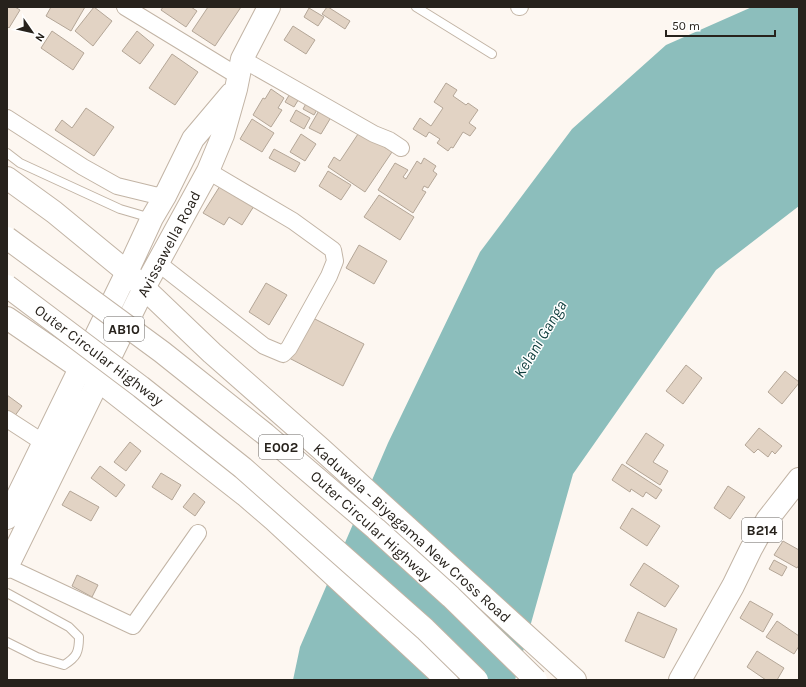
<svg xmlns="http://www.w3.org/2000/svg" width="806" height="687" viewBox="0 0 806 687" font-family="Karla,sans-serif">
<style>
.water{fill:#8cbebc}
.building{fill:#e2d3c4;stroke:#b4a697}
.lines{fill:none;stroke-linecap:round;stroke-linejoin:round}
.lane-casing{stroke:#c2b4a5;stroke-width:10}
.street-casing{stroke:#c2b4a5;stroke-width:18}
.secondary-casing{stroke:#c2b4a5;stroke-width:24}
.primary-casing{stroke:#c2b4a5;stroke-width:24}
.highway-casing{stroke:#c2b4a5;stroke-width:24}
.lane{stroke:#fff;stroke-width:8}
.street{stroke:#fff;stroke-width:16}
.secondary{stroke:#fff;stroke-width:22}
.primary{stroke:#fff;stroke-width:22}
.highway{stroke:#fff;stroke-width:22}
.highway-bridge-casing{stroke:#c2b4a5;stroke-width:24;stroke-linecap:butt}
.highway-bridge{stroke:#fff;stroke-width:22}
.labels{text-anchor:middle;dominant-baseline:central;stroke-width:3;stroke-linejoin:round;paint-order:stroke}
.shield{fill:#fff;stroke:#686460;stroke-width:1}
.shield-label{font-size:14px;font-weight:bold;fill:#27221c}
.street-label{font-size:15px;fill:#27221c;stroke:#fff}
.water-label{font-size:16px;font-style:italic;fill:#103f3e;stroke:#fff}
</style>
<rect width="100%" height="100%" fill="#fdf7f1"/>
<path class="water" d="M752,7h47v199l-83,64 -143,204 -58,206h-222l7,-33 88,-204 92,-191 92,-123 94,-84z"/>
<path class="building" d="M7,7h8l5,3 -11,18 -2,-2z
M51,7h34l-14,24 -25,-15z
M94,7l18,14 -19,25 -18,-15z
M163,7h28l6,4 -11,16 -25,-17z
M208,7h33l-26,39 -23,-15z
M327,7h1l22,14 -5,8 -23,-15z
M309,8l15,9 -6,9 -14,-9z
M293,26l22,14 -9,14 -22,-14z
M52,31l32,22 -11,17 -32,-22z
M137,31l17,14 -14,19 -18,-13z
M172,54l26,18 -23,33 -26,-17z
M446,83l11,7 -4,6 13,9 2,-2 10,7 -9,13 7,5 -6,8 -7,-4 -10,16 -2,-1 -3,4 -11,-8 3,-4 -11,-7 -3,5 -13,-8 7,-11 11,8 12,-18 -9,-6z
M271,89l13,9 -6,10 4,2 -11,17 -18,-12 10,-17 2,1z
M291,92l9,5 -6,10 -9,-5z
M308,100l11,6 -5,9 -11,-6z
M321,107l12,7 -12,20 -12,-6z
M86,108l28,19 -20,29 -39,-26 7,-10 10,8z
M296,110l14,8 -6,11 -14,-8z
M252,119l22,14 -12,19 -22,-13z
M360,131l32,21 -27,40 -37,-25 6,-10 6,4z
M301,134l15,10 -11,17 -15,-9z
M274,149l26,14 -5,9 -26,-14z
M424,158l12,8 -3,5 4,3 -9,14 -4,-2 -2,4 4,2 -13,21 -35,-23 17,-27 13,7 -5,7 3,2 11,-18 4,3z
M328,171l23,14 -10,15 -22,-14z
M220,186l34,20 -12,19 -13,-8 -5,8 -21,-12z
M379,195l35,22 -14,23 -36,-23z
M359,245l28,16 -13,23 -28,-16z
M266,283l21,12 -18,30 -20,-13z
M311,317l53,27 -21,42 -54,-28z
M686,365l16,13 -19,26 -17,-13z
M785,371l14,11v1l-17,21 -14,-12z
M7,395l15,11 -8,11 -7,-6z
M759,428l23,18 -7,8 -3,-3 -4,6 -10,-8 -4,4 -9,-8z
M646,433l18,12 -11,17 15,9 -8,14 -34,-22z
M130,442l11,9 -15,20 -12,-9z
M622,464l40,26 -6,9 -10,-7 -3,5 -12,-8 -1,3 -18,-12z
M100,466l25,19 -9,12 -25,-19z
M161,473l20,12 -9,15 -20,-13z
M728,486l17,11 -15,22 -16,-11z
M70,491l29,16 -8,14 -29,-16z
M194,493l11,9 -10,14 -12,-9z
M632,508l28,18 -13,20 -27,-18z
M783,541l16,9v15l-2,3 -23,-13z
M774,560l13,7 -5,9 -13,-7z
M644,563l35,23 -14,21 -35,-22z
M77,575l21,10 -6,12 -20,-11z
M750,601l23,13 -10,18 -23,-14z
M638,612l39,17 -13,29 -39,-17z
M777,621l22,15v10l-5,8 -28,-17z
M757,651l27,17 -7,12h-11l-19,-13z"/>
<g class="lines">
<defs>
<path id="lane" d="M416,7l76,47
M7,153l13,10 100,46 31,9
M7,593l62,34 10,10c0,15 -2,20 -15,28l-27,-8 -30,-15"/>
<path id="street" d="M125,7l113,69
M519,7h1
M242,59l132,75 15,6 12,8
M7,118l76,49 34,19 37,9 11,1
M158,263l106,83 19,8 6,-6 40,-72 6,-15 -2,-11 -40,-29 -85,-50
M7,419l37,24
M7,567l126,59 65,-93"/>
<path id="secondary" d="M127,272l17,16 68,65 108,95 255,232
M83,370l15,10 147,115 29,25 173,160"/>
<path id="primary" d="M7,518l120,-246 25,-54 13,-22 28,-57 38,-45
M7,567l137,-279 64,-117 15,-36 13,-46 6,-30 27,-52
M680,680l53,-94 18,-37 16,-29 32,-41"/>
<path id="highway" d="M7,178l47,34 73,60
M7,318l73,50"/>
</defs>
<use href="#lane" class="lane-casing"/>
<use href="#street" class="street-casing"/>
<use href="#secondary" class="secondary-casing"/>
<use href="#primary" class="primary-casing"/>
<use href="#highway" class="highway-casing"/>
<use href="#lane" class="lane"/>
<use href="#street" class="street"/>
<use href="#secondary" class="secondary"/>
<use href="#primary" class="primary"/>
<use href="#highway" class="highway"/>
<defs>
<path id="highway-bridge" d="M7,238l155,114 103,82 111,95 75,68 85,83
M7,286l134,101 102,81 182,161 52,51"/>
</defs>
<use href="#highway-bridge" class="highway-bridge-casing"/>
<use href="#highway-bridge" class="highway-bridge"/>
</g>
<g class="labels">
<g class="shield">
<rect x="104" y="317" width="40" height="24" rx="3"/>
<rect x="259" y="435" width="44" height="24" rx="3"/>
<rect x="742" y="518" width="40" height="24" rx="3"/>
</g>
<g class="shield-label">
<text x="124" y="329">AB10</text>
<text x="281" y="447">E002</text>
<text x="762" y="530">B214</text>
</g>
<g class="street-label">
<text transform="translate(169 244) rotate(-62)">Avissawella Road</text>
<text transform="translate(99 355) rotate(37)">Outer Circular Highway</text>
<text transform="translate(371 526) rotate(42)">Outer Circular Highway</text>
<text transform="translate(412 533) rotate(42)">Kaduwela - Biyagama New Cross Road</text>
</g>
<g class="water-label">
<text transform="translate(540 339) rotate(-59)">Kelani Ganga</text>
</g>
</g>
<rect width="806" height="687" fill="none" stroke="#27221c" stroke-width="16"/>
<g transform="translate(32 32) rotate(124)" stroke="#ffffff" stroke-width="3" paint-order="stroke">
<path d="M0-3L7 15L0 10L-7 15Z" fill="#27221c"/>
<text y="-6" font-size="11" font-weight="bold" text-anchor="middle" fill="#27221c">N</text>
</g>
<path d="M666 30v6h109v-6" fill="none" stroke="#27221c" stroke-width="2"/>
<text x="672" y="30" font-size="12" fill="#27221c" stroke="#ffffff" stroke-width="3" paint-order="stroke">50 m</text>
</svg>
